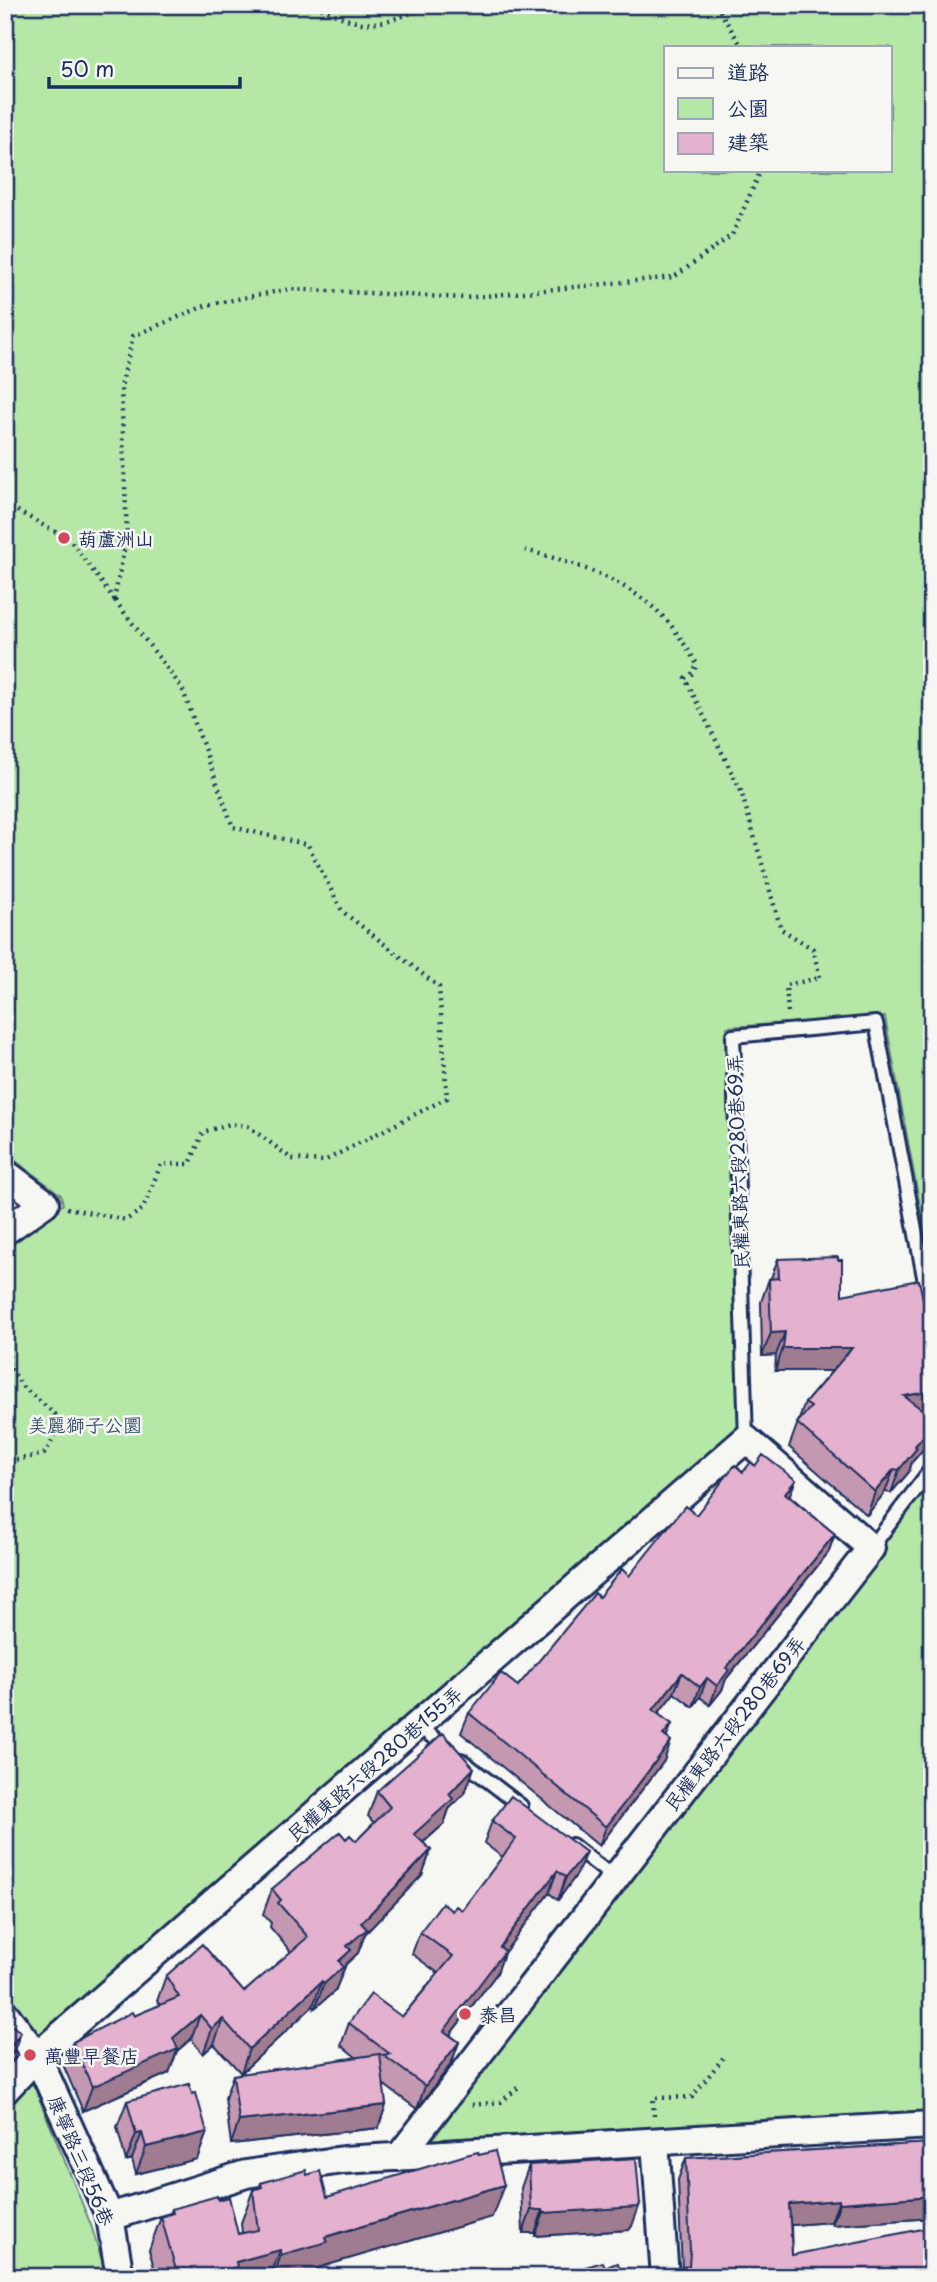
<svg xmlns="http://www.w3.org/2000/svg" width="937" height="2282" viewBox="0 0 937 2282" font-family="'Playpen Sans','LXGW WenKai TC',sans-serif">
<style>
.green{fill:#b5e7a7;stroke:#688b82;stroke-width:2;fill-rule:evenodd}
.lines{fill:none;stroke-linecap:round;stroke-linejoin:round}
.service-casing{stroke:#1b2f5e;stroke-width:18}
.minor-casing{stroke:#1b2f5e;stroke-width:32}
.path{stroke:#1b2f5e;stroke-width:4.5;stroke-dasharray:2 5;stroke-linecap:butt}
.service{stroke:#f6f6f2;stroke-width:12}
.minor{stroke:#f6f6f2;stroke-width:26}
.wall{fill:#c498b1;stroke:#1b2f5e;stroke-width:2}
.shaded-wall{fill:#a07c90;stroke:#1b2f5e;stroke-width:2}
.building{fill:#e4b1ce;stroke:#1b2f5e;stroke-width:2}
.poi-dot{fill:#d1495b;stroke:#f6f6f2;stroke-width:2.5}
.labels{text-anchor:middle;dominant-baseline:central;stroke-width:5;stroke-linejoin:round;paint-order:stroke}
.poi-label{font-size:19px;fill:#1b2f5e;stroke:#f6f6f2;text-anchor:start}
.street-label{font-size:19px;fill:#1b2f5e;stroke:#f6f6f2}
.park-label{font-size:19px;fill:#3a546d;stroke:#f6f6f2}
</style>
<rect width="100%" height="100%" fill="#f6f6f2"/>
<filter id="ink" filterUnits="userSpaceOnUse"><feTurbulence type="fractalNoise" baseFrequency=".0143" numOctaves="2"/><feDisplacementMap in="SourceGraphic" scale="14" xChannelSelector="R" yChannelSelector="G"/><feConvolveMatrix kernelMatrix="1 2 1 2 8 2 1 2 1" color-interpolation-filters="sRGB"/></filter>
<g filter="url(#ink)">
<path class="green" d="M5,5h927v1266l-47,-254 -158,10 14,402 -699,612 -37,-50v-743l58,-44 -2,-9 -56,-42zM666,47h224v123h-224z
M932,1479v632l-500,29z
M29,2082l5,4 57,139 16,52h-102v-177z"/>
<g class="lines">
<defs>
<path id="service" d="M746,1439l-13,-403 143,-13 56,296
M871,1548l61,-80
M417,1725l30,23
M461,1760l60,46
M572,1845l41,32"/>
<path id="minor" d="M5,1173l40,30 -40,28
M5,2014l32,42 73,161 10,60
M5,2090l32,-34 709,-617 125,109 -472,609
M655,2142l10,135
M110,2217l136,-43 97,-14 589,-35"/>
</defs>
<use href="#service" class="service-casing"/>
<use href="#minor" class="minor-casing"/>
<path class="path" d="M315,5c49,24 54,23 105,5v-5
M716,5l26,42
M5,504l65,36 44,59 13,-63 -6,-149 12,-51 74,-31 82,-16 176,9 209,-21 58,-42 29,-65
M525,550c53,14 107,31 144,73 10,12 19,27 28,41l-4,9 -8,5 56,113 40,138 32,20 7,29 -34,7 2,28
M67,1208l59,12 17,-11 18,-45h29l13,-32 27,-8 18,2 44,33 32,2 123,-63 -8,-111 -97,-76 -34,-66 -75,-18 -51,-139 -68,-89
M5,1279l4,11v76l14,21 32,27c2,17 -2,27 -11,40l-39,8
M472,2105l29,-3 20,-17
M654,2116l-1,-18 39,-1 31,-39"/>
<use href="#service" class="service"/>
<use href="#minor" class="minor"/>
</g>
<path class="wall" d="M778,1259l64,36 90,118 -5,1 5,3v16l-4,11 -16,18 -3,10 -18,21 -6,-1 -18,23 -78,-68 16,-44 27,-32h-57l1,-16 -14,1 -1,-54 8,-23 2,-1z
M743,1472l46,24 46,38 -7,19 -102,126 -4,11 -12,15 -10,-8 -7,10 -19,-14 -16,21 9,24 -3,23 -65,85 -138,-113 8,-20 49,-27 81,-89 30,-21z
M377,1791l88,2 -16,16 -5,15 -21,19 8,7 -9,25 -57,59 -7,19 -12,11 -11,27 -20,17 -2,-2 -72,67 -27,-29 -11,10 -12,-15 -14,12 -8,22 -86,38 -19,-44 9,-25 87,-37 -3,-4 9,-25 78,16 47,-40 -21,-25 1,-4 -8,-9 9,-25 74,-50 10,2 18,-18 -6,-7z
M492,1821l85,53 -19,26 -9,-7 -45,60 -7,20 -47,62 9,7 -8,22 -34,45 -34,-25 3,21 -8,23 -147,16 -6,-46 8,-23 124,-17 -16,-13 8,-22 53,-6 36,-44 -26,-19 8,-22 32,-21 10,-1 40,-53 -18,-14z
M192,2094l15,38 -10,27 -61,15 -4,-15 -6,2 -9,-34 10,-26z
M932,2143v75l-100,7 -1,-3 -40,3 1,30 140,22h-253l3,-8 -4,-89 8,-22z
M529,2165l103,61 -3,4 -94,6v-3h-12l-2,-45z
M307,2175l20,22 165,20 -175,51 -2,7 -8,2h-150l-8,-27 12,-33 9,-3 2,-5 46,-9 20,34 4,-1 -1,-10 12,-33 6,-2 2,-5z"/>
<path class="shaded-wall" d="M785,1332l-9,23 -14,1 9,-23z
M783,1348h69l-9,23h-68z
M932,1391v22l-36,7 8,-24z
M932,1426v7l-4,11 -16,18 -3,10 -18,21 8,-23 16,-24z
M894,1469l-9,23 -18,23 8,-23z
M796,1480l-8,19 -3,-6z
M835,1534l-7,19 -102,126 -4,11 -12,15 7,-19 9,-18z
M682,1673l-8,20 -28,36 7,-19z
M707,1678l-7,19 -7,10 7,-20z
M672,1724l-8,19 -1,-8z
M671,1741l-7,20 -65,85 7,-19z
M474,1768l-9,25 -16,16 -5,15 -39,34 9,-24 35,-40z
M431,1850l-9,25 -57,59 -7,19 -12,11 -11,27 -20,17 9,-24 37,-61z
M586,1852l-9,22 -19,26 8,-23z
M557,1871l-8,22 -45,60 -7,20 -61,80 8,-22 56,-84z
M322,1981l-9,25 -72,67 8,-24z
M200,2015l-9,24 -14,12 -8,22 -86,38 9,-24 81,-49z
M223,2019l-9,25 -11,10 9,-25z
M21,2032l-8,21 -8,10v-10z
M459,2042l-8,22 -34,45 8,-23z
M386,2105l-8,23 -147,16 8,-23z
M207,2132l-10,27 -61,15 10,-27z
M142,2133l-10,26 -6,2 10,-27z
M504,2185l-12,32 -175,51 -2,7 -8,2h-34l8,-22 44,-18z
M932,2196v22l-100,7 8,-22z
M839,2200l-8,22 -50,4 8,-22z
M640,2204l-8,22 -3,4 -94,6 9,-23z
M531,2210h12l-8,23h-12z
M280,2250l-10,27h-66l32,-15z"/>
<path class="building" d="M838,1257v3h4v35l77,-15 13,62v49l-28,5 28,21v9l-17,20 2,2 -18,22 -5,-1 -19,23 -78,-69 14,-16 -6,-4 47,-55h-69l2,-16 -14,1 -2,-54 10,-1 -1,-19z
M763,1455l33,25 -11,13 50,41 -109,134 3,2 -12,16 -10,-8 -7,9 -18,-14 -29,37 19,14 -9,11 8,6 -65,86 -137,-114 32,-40 17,13 77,-93 4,4 23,-28 7,7 56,-70 11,9 39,-50 8,7 8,-10 4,4z
M443,1733l31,35 -25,26 4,5 -39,35 17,16 -70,73 6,6 -20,17 4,4 -12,11 4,6 -19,17 -2,-3 -73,68 -26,-30 -11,10 -12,-14 -27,23 5,11 -86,38 -19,-45 59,-30 2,4 45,-19 -13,-21 36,-32 42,48 64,-55 -30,-34 3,-3 -9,-11 68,-57 6,7 4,-4 6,6 34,-34 -13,-16z
M511,1796l75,56 -20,25 -9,-6 -57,76 5,4 -61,80 15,11 -34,44 -42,-31 7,-1 -41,-31 22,-29 31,23 51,-61 -33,-24 22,-29 10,8 4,-5 6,4 54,-71 -24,-18z
M5,2021l16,11 -16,21z
M380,2054l6,51 -147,16 -6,-46z
M189,2084l3,10 4,-1 11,39 -61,15 -4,-14 -6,1 -9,-33z
M932,2143v53l-92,7 -1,-3 -50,4 3,51 140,-28v50h-250v-10l7,-1 1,-15 -4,-93z
M495,2151l9,34 -179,52 2,5 -46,13 -1,-5 -44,12 1,5 -33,10h-13v-2l-13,2 -17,-60 12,-4 -1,-4 45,-13 1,4 11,-3 9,37 20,-4 -5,-40 9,-3 -1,-4 45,-13 1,5 13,-4 7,26 139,-42 12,-3 1,3z
M636,2158l4,46 -2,3 -94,6 -1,-3h-12l-2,-45z
M603,2262l2,5 13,-4 4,14h-64v-2z"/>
</g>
<g class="poi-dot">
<circle cx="64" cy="538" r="7"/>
<circle cx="465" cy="2014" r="7"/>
<circle cx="30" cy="2055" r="7"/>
</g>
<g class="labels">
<g class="poi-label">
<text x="78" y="538">葫蘆洲山</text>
<text x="479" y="2014">泰昌</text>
<text x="44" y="2055">萬豐早餐店</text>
</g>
<g class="street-label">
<text transform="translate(737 1162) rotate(-92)">民權東路六段280巷69弄</text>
<text transform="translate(734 1723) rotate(-52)">民權東路六段280巷69弄</text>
<text transform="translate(374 1763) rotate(-41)">民權東路六段280巷155弄</text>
<text transform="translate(82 2160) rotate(67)">康寧路三段56巷</text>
</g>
<g class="park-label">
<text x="85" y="1424">美麗獅子公圜</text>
</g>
</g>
<rect width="937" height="2282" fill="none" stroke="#f6f6f2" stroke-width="28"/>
<rect x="14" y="14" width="909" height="2254" fill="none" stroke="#1b2f5e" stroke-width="2.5" filter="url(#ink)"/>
<rect x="664" y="46" width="228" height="126" fill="#f6f6f2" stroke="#9ea6b7" stroke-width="2"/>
<rect x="678" y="68" width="35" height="10" fill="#f6f6f2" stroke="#9ea6b7" stroke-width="2"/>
<text x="727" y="80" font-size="21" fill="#1b2f5e">道路</text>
<rect x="678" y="98" width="35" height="21" fill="#b5e7a7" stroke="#9ea6b7" stroke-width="2"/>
<text x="727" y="116" font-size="21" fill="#1b2f5e">公園</text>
<rect x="678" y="133" width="35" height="21" fill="#e4b1ce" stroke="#9ea6b7" stroke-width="2"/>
<text x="727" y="150" font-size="21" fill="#1b2f5e">建築</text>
<path d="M49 77v10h191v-10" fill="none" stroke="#1b2f5e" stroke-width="3.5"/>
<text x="60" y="77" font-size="21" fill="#1b2f5e" stroke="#f6f6f2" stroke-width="5" paint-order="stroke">50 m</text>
</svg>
